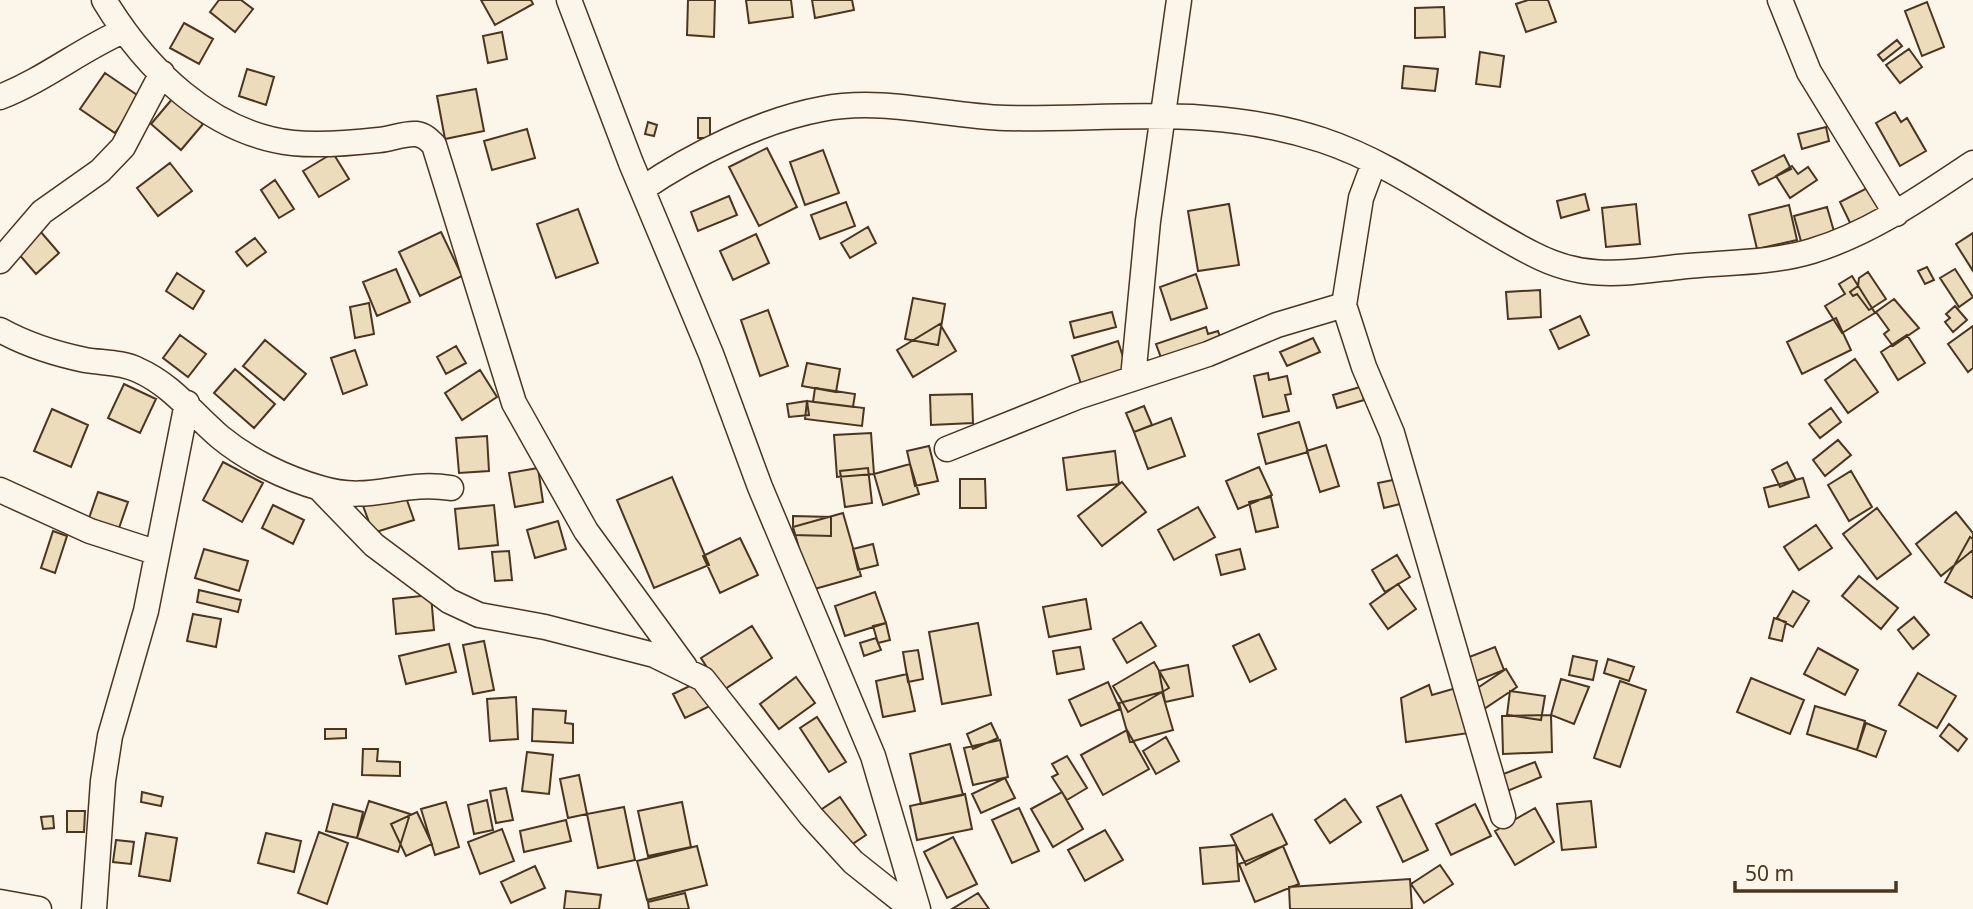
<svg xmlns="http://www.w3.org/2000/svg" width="1973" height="909" viewBox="0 0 1973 909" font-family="'Noto Sans',sans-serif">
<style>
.building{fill:#ecdcbc;stroke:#4a3520;stroke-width:2}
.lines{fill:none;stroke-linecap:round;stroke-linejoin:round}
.minor-casing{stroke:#4a3520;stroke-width:27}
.minor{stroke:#fbf6e9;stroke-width:24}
</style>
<rect width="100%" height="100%" fill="#fbf6e9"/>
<path class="building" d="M219,0h22l12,9 -18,23 -25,-20z
M481,0h50l2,4 -38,21z
M688,0h27l-1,37 -27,-2z
M746,0h45l2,17 -44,6z
M812,0h40l2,10 -39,8z
M1528,0h20l8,22 -30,10 -10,-28z
M1927,2l17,45 -22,9 -17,-45z
M1444,7l1,30 -30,1v-30z
M184,23l29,16 -14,25 -29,-16z
M502,32l5,27 -19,4 -5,-27z
M1897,40l5,6 -19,15 -5,-6z
M1909,49l13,18 -22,16 -14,-18z
M1480,52l24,4 -4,31 -24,-3z
M1404,66l34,3 -3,22 -33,-3z
M247,69l27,8 -8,28 -27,-9z
M105,73l35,24 -25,36 -35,-24z
M476,89l8,42 -39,8 -8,-43z
M173,98l30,26 -22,26 -30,-26z
M1895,112l6,10 6,-4 19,33 -26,15 -24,-43z
M698,118h12v20h-12z
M648,122l9,3 -3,11 -9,-2z
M1826,127l3,14 -27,8 -4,-15z
M527,129l8,29 -43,12 -8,-29z
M767,148l30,59 -38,19 -30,-59z
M823,150l16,43 -34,12 -15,-43z
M333,153l16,26 -30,18 -16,-26z
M1784,155l7,14 -32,16 -7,-14z
M170,163l22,28 -34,25 -21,-28z
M1792,166l6,8 10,-7 9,13 -27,18 -14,-22z
M275,180l19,29 -15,9 -18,-28z
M1871,186l12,25 -31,16 -12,-25z
M1585,194l4,16 -28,8 -4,-17z
M729,196l8,19 -39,16 -7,-19z
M846,202l9,24 -35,13 -9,-24z
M1229,204l10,61 -41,6 -10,-60z
M1636,204l4,40 -34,3 -4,-39z
M1789,205l8,35 -40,9 -8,-34z
M1827,207l8,28 -33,10 -8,-29z
M578,209l20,54 -42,15 -19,-54z
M868,227l8,16 -26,15 -9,-15z
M40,231l19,22 -23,21 -19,-22z
M441,232l21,44 -42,20 -21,-44z
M1973,233v38l-17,-27z
M756,234l13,29 -36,17 -13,-29z
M255,238l11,14 -19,14 -11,-14z
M1927,267l7,13 -9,4 -7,-13z
M396,269l14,33 -33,14 -14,-34z
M1955,269l18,28 -14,10 -19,-29z
M1868,272l18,27 -17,11 -12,-16 -4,2 -3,-4 8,-6 1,-8z
M177,273l27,18 -11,18 -27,-18z
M1196,274l11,34 -36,12 -11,-33z
M1852,276l23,37 -33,20 -17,-27 20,-12 -6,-10z
M1540,290l1,27 -33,2 -2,-27z
M913,298l32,6 -7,41 -33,-6z
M1894,299l25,29 -26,18 -9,-12 5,-4 -13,-18z
M369,303l5,31 -19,4 -5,-31z
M1955,306l12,14 -14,12 -8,-10 5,-4 -4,-4z
M768,310l20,56 -28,10 -19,-56z
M1112,312l4,15 -42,11 -4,-16z
M1580,316l9,19 -30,14 -9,-19z
M1836,318l15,32 -49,24 -15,-32z
M940,324l16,27 -43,26 -16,-27z
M1973,326v42l-5,4 -20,-28z
M1206,327l2,7 10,-3 4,12 -59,20 -7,-19z
M180,335l26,19 -18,23 -25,-19z
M1907,335l18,28 -27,17 -17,-28z
M1313,338l7,14 -33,14 -7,-14z
M265,340l41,34 -22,26 -41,-34z
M1118,341l10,32 -46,14 -10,-31z
M456,346l10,17 -20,11 -9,-17z
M355,350l12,35 -24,9 -12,-36z
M1855,359l23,33 -30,21 -23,-33z
M807,363l33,6 -4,23 -34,-6z
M235,369l40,35 -21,24 -40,-35z
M480,370l17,27 -35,23 -17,-27z
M1268,373l1,7 18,-4 4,18 -6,1 4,16 -26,6 -9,-41z
M124,384l32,15 -16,34 -32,-15z
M1360,387l4,13 -27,8 -4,-13z
M815,388l40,6 -2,13 -40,-5z
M972,394l1,29 -42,2 -1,-30z
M807,401l2,14 -20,2 -2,-13z
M807,401l57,7 -2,18 -57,-7z
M1144,406l8,19 -18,7 -8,-19z
M1831,408l10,14 -21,16 -11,-14z
M52,409l36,16 -17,42 -37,-16z
M1171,418l14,38 -37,13 -14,-37z
M1299,422l9,30 -42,12 -8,-30z
M871,433l3,41 -37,3 -3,-42z
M487,436l2,35 -30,2 -3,-35z
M1838,440l13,15 -26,21 -12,-16z
M1326,445l13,41 -19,6 -13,-41z
M929,446l9,35 -23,5 -8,-35z
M1115,451l4,33 -52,6 -4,-32z
M223,462l40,21 -21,39 -39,-22z
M1787,462l9,18 -16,7 -8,-17z
M910,464l9,30 -36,11 -9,-31z
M1259,467l13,28 -34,14 -12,-28z
M538,468l5,34 -28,5 -6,-34z
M868,468l4,35 -27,4 -5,-36z
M1851,471l21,36 -23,14 -21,-36z
M672,477l37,88 -55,23 -37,-88z
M1803,478l6,19 -40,10 -5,-19z
M960,479h25l1,29h-26z
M1398,479l6,24 -20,5 -6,-25z
M1122,482l24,30 -44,34 -24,-30z
M403,489l11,31 -41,13 -11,-30z
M98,492l30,10 -9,26 -30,-10z
M1271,497l7,30 -22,5 -7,-30z
M273,505l31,15 -11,24 -31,-16z
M494,505l4,40 -39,4 -4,-40z
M1198,507l17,30 -41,23 -16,-30z
M1877,508l34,46 -34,25 -34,-45z
M1956,512l17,21v17l-32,26 -25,-32z
M843,513l18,63 -50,14 -18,-63z
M793,516l38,1v19l-38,-1z
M558,521l8,28 -31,9 -8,-28z
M1816,525l16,23 -33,22 -15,-23z
M53,531l14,5 -12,37 -14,-5z
M1970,537l3,2v59l-28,-16z
M740,538l18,37 -38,18 -17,-37z
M873,544l5,21 -20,5 -5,-21z
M204,549l44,12 -9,30 -44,-13z
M1240,549l5,20 -24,6 -5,-20z
M509,551l3,29 -17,1 -3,-29z
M1397,555l13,22 -25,15 -13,-22z
M1859,576l39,32 -17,21 -39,-33z
M1398,584l18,25 -28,20 -18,-25z
M199,590l42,10 -3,12 -41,-10z
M1793,591l16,10 -16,26 -16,-9z
M875,592l11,31 -41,13 -10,-30z
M431,595l3,35 -38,4 -3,-35z
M1086,599l5,30 -42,8 -6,-30z
M193,614l28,5 -5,28 -29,-6z
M1914,617l15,18 -16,14 -15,-19z
M1774,618l12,4 -4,19 -13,-3z
M1141,622l15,24 -29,17 -14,-24z
M886,623l4,17 -12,3 -5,-17z
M978,623l13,72 -49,9 -13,-72z
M752,626l20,32 -50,33 -21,-33z
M1259,634l17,35 -26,13 -17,-36z
M876,638l5,12 -17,6 -4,-13z
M484,641l10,49 -21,4 -10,-49z
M449,644l7,28 -50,12 -7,-28z
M1080,647l4,22 -27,5 -4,-23z
M1495,647l9,23 -30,12 -10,-23z
M1818,648l40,22 -13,25 -41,-21z
M918,650l5,29 -15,3 -5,-30z
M1573,656l24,5 -4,19 -24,-5z
M1608,659l26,8 -5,14 -25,-8z
M1154,662l15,26 -41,24 -15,-26z
M1188,665l5,31 -28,6 -6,-31z
M1506,669l11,18 -36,24 -11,-18z
M1918,673l38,23 -19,32 -38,-23z
M907,674l8,37 -32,6 -7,-36z
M796,677l19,26 -36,26 -19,-25z
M1751,678l53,22 -14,34 -53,-22z
M1561,679l28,8 -15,37 -23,-9z
M1620,681l26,9 -26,77 -26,-9z
M698,682l12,24 -25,12 -12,-24z
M1108,682l12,27 -39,17 -12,-26z
M1429,685l3,10 31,-9 6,47 -63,9 -5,-44z
M1510,691l35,5 -4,24 -34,-5z
M1162,692l11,38 -43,12 -11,-39z
M516,697l2,42 -28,2 -3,-42z
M1815,706l50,15 -8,29 -50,-16z
M533,709l33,2 -1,12 8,1v19l-41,-2z
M1551,715l1,37 -49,2 -1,-38z
M817,717l29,45 -17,10 -29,-44z
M991,723l7,15 -25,11 -6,-15z
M1866,723l20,8 -10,26 -19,-7z
M1949,724l18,15 -9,12 -18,-15z
M325,729h21v9l-21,1z
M1127,730l22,39 -46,26 -22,-40z
M1166,737l13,24 -23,13 -13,-23z
M1000,740l8,37 -35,8 -9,-37z
M950,744l13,51 -42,9 -11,-50z
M363,749h15l-1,12 23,1v14l-38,-1z
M527,752l26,3 -4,39 -27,-3z
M1067,756l20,32 -20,12 -15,-23 6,-3 -6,-10z
M1535,762l6,15 -36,15 -7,-16z
M579,775l8,39 -19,4 -8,-39z
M1005,778l10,20 -34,15 -9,-19z
M506,788l7,32 -17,3 -6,-32z
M142,792l21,5 -2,9 -20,-4z
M1062,792l21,37 -30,18 -22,-38z
M965,794l7,35 -55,11 -7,-34z
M1401,795l27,55 -25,12 -26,-55z
M840,797l26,38 -21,14 -26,-38z
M1345,799l16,23 -31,21 -15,-23z
M487,800l6,30 -19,4 -6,-29z
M369,801l41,13 -12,38 -41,-14z
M1591,801l5,46 -34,3 -5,-46z
M446,802l13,45 -24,8 -14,-46z
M682,802l9,45 -43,9 -10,-45z
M333,804l30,8 -6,26 -31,-7z
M1475,804l16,32 -40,19 -15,-31z
M624,807l11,53 -37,8 -11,-54z
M1019,808l20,43 -27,12 -20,-43z
M1535,808l19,34 -39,23 -20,-34z
M67,811h18l-1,21h-17z
M417,812l15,32 -26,12 -15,-32z
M1272,814l15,30 -41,21 -15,-30z
M53,816l1,12 -11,1 -2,-12z
M566,820l5,21 -47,11 -4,-21z
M502,829l12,32 -34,13 -12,-32z
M1105,830l18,30 -38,21 -17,-31z
M319,832l29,11 -21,61 -29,-11z
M146,833l31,5 -7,43 -31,-5z
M266,833l35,8 -7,31 -36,-9z
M953,837l24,47 -30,14 -23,-46z
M116,840l18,2 -3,22 -18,-2z
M1236,845l3,36 -36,3 -3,-36z
M697,846l10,39 -60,15 -10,-39z
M1283,846l16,38 -44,18 -16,-38z
M1440,865l13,19 -29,19 -13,-19z
M535,866l10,22 -34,15 -10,-21z
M1410,879l2,30h-122l-1,-22z
M566,891l35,4 -2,14h-35z
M685,893l4,16h-40l-1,-7z
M978,893l11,16h-37z"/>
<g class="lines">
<defs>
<path id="minor" d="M104,0c41,68 107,134 189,143 28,3 59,0 86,-3 12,-1 25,-7 37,-6 8,1 12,5 18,11l80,258 72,128 99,136
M569,0l62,163 80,191 49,133 113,269 45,153
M1780,0l29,72 87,142
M0,97c44,-17 80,-47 123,-66
M1374,163l-13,35 -17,107 20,62 28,66 111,383
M642,189c50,-34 120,-69 180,-80 61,-12 122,7 183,9 112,2 206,-14 317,22 76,25 140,78 211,114 52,27 91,19 145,13 44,-5 91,-3 134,-16 59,-18 110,-54 161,-88
M0,261l42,-49 58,-41 23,-24 39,-74
M0,330c27,15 56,24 85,30 18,3 37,2 53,10 34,15 55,44 82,67 28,23 65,41 100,51 52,16 79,-8 131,0
M1133,378l15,-157 31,-221
M947,449l130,-52 131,-43 69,-29 67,-20
M319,488l55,57 75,56 30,14 66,12 109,28 49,24 108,137 42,46 59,47
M0,490l90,41 65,21
M0,902l39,7
M94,909l9,-128 7,-45 36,-125 41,-208"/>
</defs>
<use href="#minor" class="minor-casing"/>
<use href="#minor" class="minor"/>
</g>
<path d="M1735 881v10h161v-10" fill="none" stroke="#4a3520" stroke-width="3.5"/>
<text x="1745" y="881" font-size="21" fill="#4a3520" stroke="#fbf6e9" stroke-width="5" paint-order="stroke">50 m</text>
</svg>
